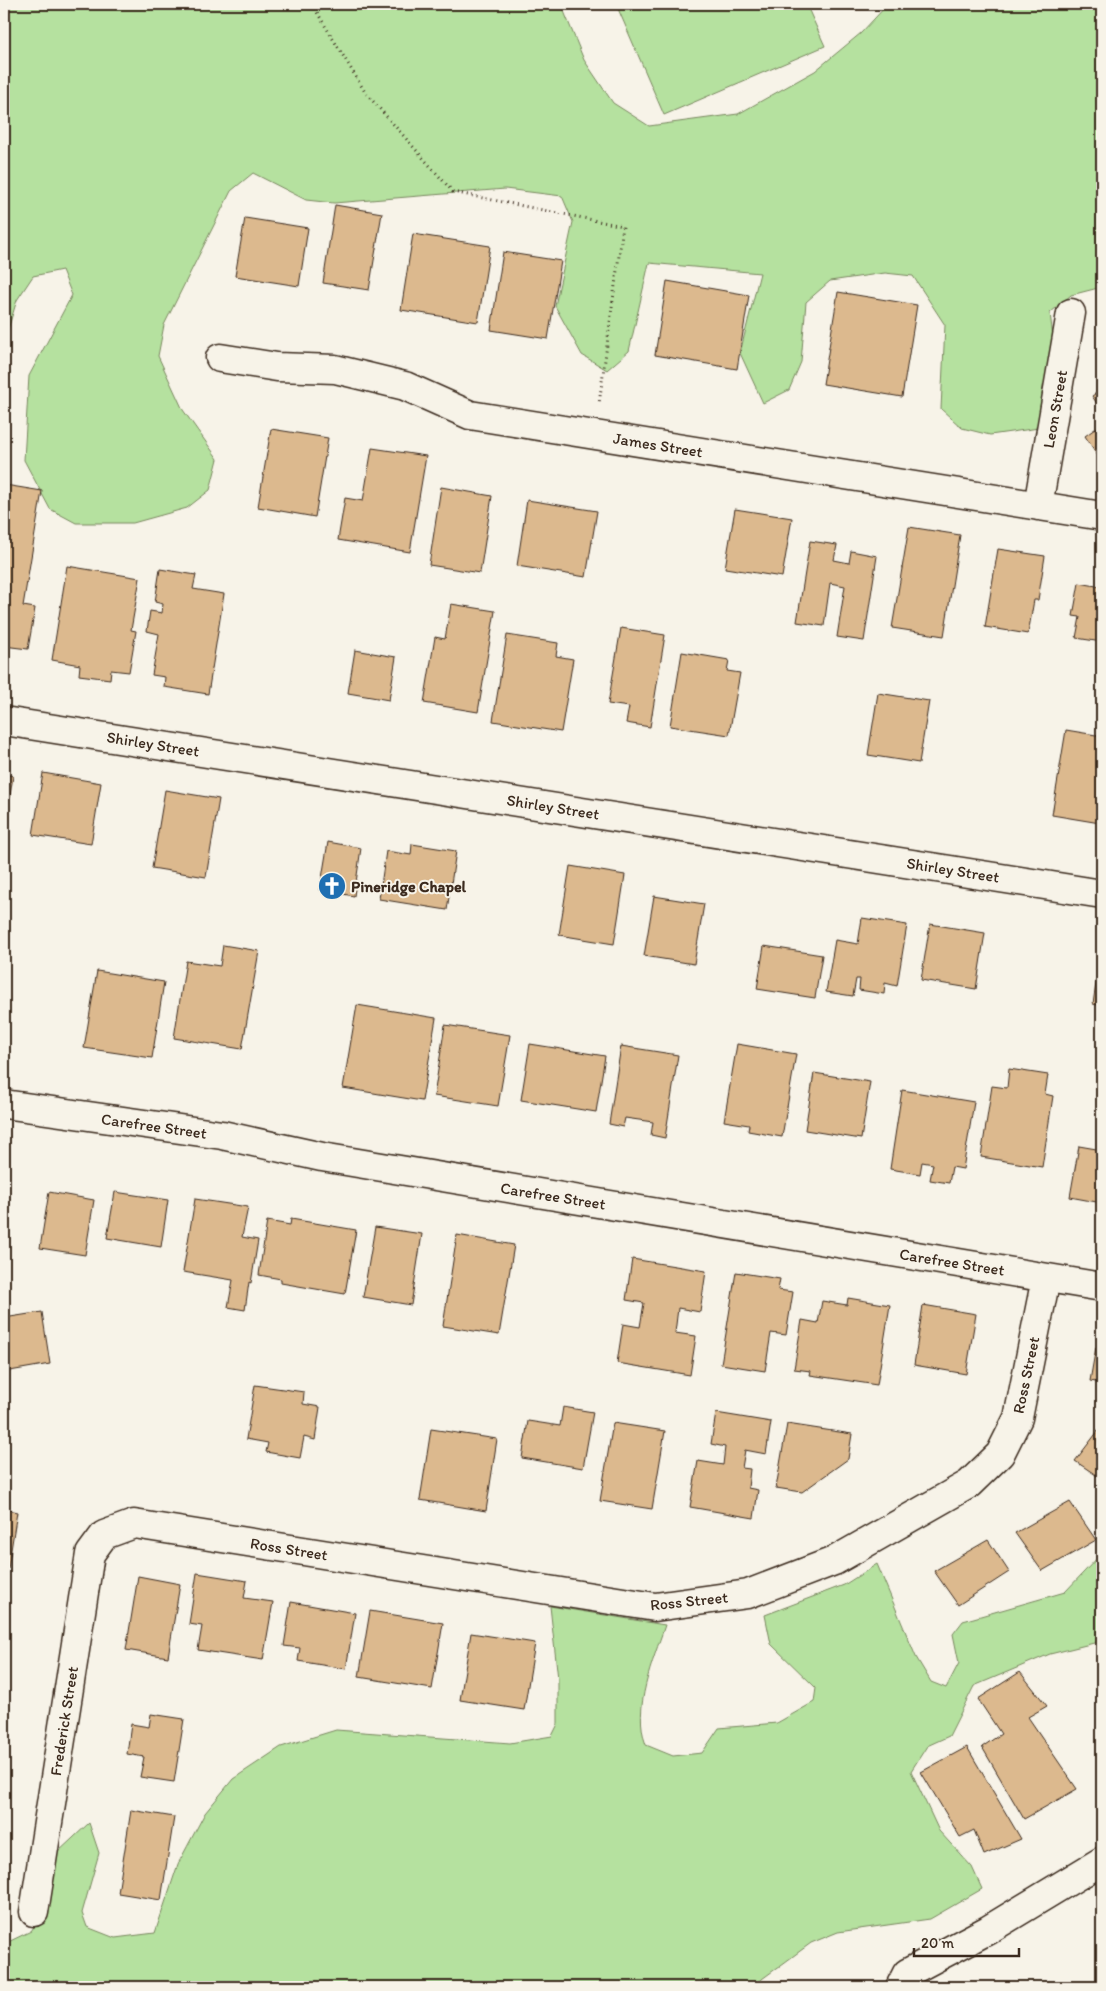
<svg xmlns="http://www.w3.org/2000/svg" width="1106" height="1991" viewBox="0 0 1106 1991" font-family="Itim,sans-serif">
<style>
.green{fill:#b5e19f;stroke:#78865e}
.building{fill:#dcb98e;stroke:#3b2a1e}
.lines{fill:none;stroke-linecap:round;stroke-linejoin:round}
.minor-casing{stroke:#3b2a1e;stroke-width:31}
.path{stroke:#3b2a1e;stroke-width:3;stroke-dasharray:1 4;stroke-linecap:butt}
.minor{stroke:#f7f3e8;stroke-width:28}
.labels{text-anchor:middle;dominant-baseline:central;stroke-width:4;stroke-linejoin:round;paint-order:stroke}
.street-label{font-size:16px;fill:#3b2a1e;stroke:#f7f3e8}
.poi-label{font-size:16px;font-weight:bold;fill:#3b2a1e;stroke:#f7f3e8;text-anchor:start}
</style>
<rect width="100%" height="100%" fill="#f7f3e8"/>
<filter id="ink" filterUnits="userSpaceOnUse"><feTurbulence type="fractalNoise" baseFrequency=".02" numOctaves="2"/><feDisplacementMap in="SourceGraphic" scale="10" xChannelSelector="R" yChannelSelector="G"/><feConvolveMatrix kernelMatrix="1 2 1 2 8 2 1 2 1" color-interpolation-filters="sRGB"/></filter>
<g filter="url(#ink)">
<path class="green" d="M4,4h557l23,56 29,43 36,23 89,-12 77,-43 46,-38 27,-29h214v283l-31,8 -21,18 11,89 -15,25 -56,8 -28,-7 -21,-19 4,-84 -32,-49 -28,-3 -55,8 -24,21 -5,60 -12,28 -26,13 -23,-50 20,-80 -111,-10 -20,88 -22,19 -25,-15 -27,-49 18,-84 -11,-26 -57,-7 -171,14 -28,-3 -53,-27 -22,18 -67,134 -6,31 25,54 35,49 -8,31 -23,18 -54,15h-57l-26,-14 -26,-49 5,-84 43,-81 -10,-25 -29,6 -16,24 -13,42z
M616,4h190l19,42 -161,69z
M1102,1553v88l-52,13 -76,32 -25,50 -22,10 -16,25 28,60 33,36 10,22 -52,30 -92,13 -27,11 -49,36 -6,8h-752v-43l27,-13 8,-11 -1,-26 19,-41 32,-30 10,30 -17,60 5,14 28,11 40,-5 23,-69 27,-51 28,-34 48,-32 55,-17 174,13 42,-7 6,-12v-45l-8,-73 115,19c-12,37 -33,82 -19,120l27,11 29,-3 17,-25 58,-5 37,-21 2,-14 -45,-44 -6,-29 79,-30 33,-21 39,93 15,25 15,6 13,-25 -6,-29 10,-13 102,-29z"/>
<path class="building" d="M335,205l47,8 -13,77 -46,-7z
M245,218l63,10 -9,58 -64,-10z
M413,234l77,12 -12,76 -77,-12z
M503,252l58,9 -13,78 -57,-9z
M667,281l82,14 -12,74 -82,-14z
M838,292l79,13 -15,92 -79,-13z
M1102,389v22l-10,-15z
M1102,424v38l-17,-26z
M271,429l57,9 -13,79 -57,-10z
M372,448l54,8 -16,96 -72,-12 7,-42 18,3z
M5,485l37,6 -19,115 12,2 -7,41 -24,-3z
M441,487l51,9 -12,77 -51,-8z
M527,500l70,11 -11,66 -69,-11z
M735,509l57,9 -10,59 -57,-9z
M909,527l51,8 -16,101 -52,-8z
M810,541l27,4 -3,15 15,3 2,-12 26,5 -13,85 -27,-4 8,-51 -15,-3 -6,43 -27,-4z
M998,549l47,7 -7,44h-4l-6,34 -43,-7z
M67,566l73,12 -9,52 5,1 -7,41 -18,-2 -1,9 -31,-4 1,-10 -28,-5z
M160,569l36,6 -3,14 31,5 -16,100 -44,-7 1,-10 -13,-2 7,-41 -12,-3 3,-20 12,2 1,-9 -8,-2z
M1079,583l23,4v55l-26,-4 4,-21 -7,-1z
M451,604l44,7 -17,101 -54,-9 11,-66 10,2z
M621,628l44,7 -15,92 -24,-4 3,-16 -21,-3z
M507,635l51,8 -2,13 17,3 -12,73 -68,-11z
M355,650l41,7 -7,43 -41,-7z
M682,652l47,8 -2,11 13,2 -11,62 -59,-9z
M878,693l51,8 -10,62 -51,-8z
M1066,730l36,6v75l-2,12 -48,-8z
M43,773l58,10 -10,61 -58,-9z
M4,774l9,2 -9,58z
M165,790l54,9 -13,78 -54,-9z
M328,842l33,6 -7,48 -34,-6z
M412,844l44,7 -9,59 -68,-11 7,-48 25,4z
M570,866l55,9 -11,69 -55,-9z
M654,896l50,8 -10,60 -50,-8z
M862,918l45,7 -10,61 -12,-3 -1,11 -25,-4 1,-11h-4l-3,17 -27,-4 9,-52 23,4z
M930,924l55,9 -9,56 -55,-9z
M223,945l36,6 -17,98 -68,-11 12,-77 34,5z
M764,946l58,9 -7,43 -58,-9z
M1101,949l1,1v56l-9,-2z
M97,971l67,11 -12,76 -68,-10z
M357,1005l79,13 -14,83 -79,-13z
M445,1025l65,10 -12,71 -64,-10z
M530,1044l75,12 -9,56 -75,-12z
M737,1044l59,10 -14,83 -34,-6 1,-6 -25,-4z
M621,1046l57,9 -13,83 -14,-3 2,-13 -28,-4 -2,9 -14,-3z
M1009,1069l39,6 -3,19 8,2 -11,71 -61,-10 11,-71 15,2z
M814,1073l56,9 -9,57 -56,-9z
M902,1090l72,12 -11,67 -11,-2 -3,16 -19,-3 3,-16 -11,-2 -2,12 -30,-5z
M1079,1146l23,4v53l-32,-6z
M49,1192l45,8 -9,55 -45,-7z
M115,1192l53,8 -7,47 -54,-9z
M195,1199l53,8 -6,30 16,3 -7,43 -2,-1 -4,28 -17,-3 5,-27 -50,-8z
M291,1219l65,11 -11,64 -64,-11v-4l-22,-4 8,-54 23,4z
M375,1227l47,7 -11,71 -48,-8z
M457,1235l57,10 -15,90 -56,-9z
M632,1259l74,12 -6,41 -22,-4 -3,25 21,3 -6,39 -73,-12 6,-39 17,3 4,-24 -18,-3z
M736,1272l44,7 -2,11 15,2 -7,43 -15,-2 -6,38 -44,-7z
M848,1298l42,7 -13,80 -67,-10 1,-4 -17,-2 8,-49 16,3 4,-22 25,4z
M923,1305l53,9 -10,60 -52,-9z
M42,1312l8,52 -46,8v-54z
M1096,1347l6,1v35l-12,-2z
M255,1385l49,7 -1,12 17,3 -5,33 -11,-3 -4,21 -34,-6 2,-9 -22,-4z
M563,1407l30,5 -10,56 -61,-10 6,-37 32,5z
M716,1413l55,9 -5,32 -21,-4 -3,18 8,1 -2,19 10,2 -4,28 -64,-11 8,-46 25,4 2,-18 -14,-3z
M613,1423l52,8 -13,78 -52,-8z
M787,1424l65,10 -4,25 -46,33 -26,-4z
M1102,1426v53l-27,-18z
M431,1429l66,10 -11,72 -66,-11z
M1070,1502l26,38 -54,31 -27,-38z
M4,1509l13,3 -9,57h-4z
M988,1540l21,32 -51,33 -24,-34z
M197,1573l50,8 -3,17 29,4 -10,58 -65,-10 4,-24 -13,-2z
M138,1576l42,8 -12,73 -42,-7z
M291,1602l64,11 -9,56 -48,-8 2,-13 -16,-2z
M370,1611l73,12 -11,66 -73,-12z
M471,1633l64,10 -11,67 -64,-10z
M1020,1672l27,34 -19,11 49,72 -53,30 -42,-72 19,-13 -23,-35z
M151,1714l33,5 -10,63 -34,-5 4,-20 -17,-3 4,-30 18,3z
M967,1747l54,92 -37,16 -10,-25 -14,7 -39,-65z
M131,1810l43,7 -13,83 -43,-7z"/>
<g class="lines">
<defs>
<path id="minor" d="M220,358l57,9 58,2 70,17 65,29 632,101
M1038,506l33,-193
M4,721l1098,173
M4,1104l218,31 100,22 780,130
M34,1912l56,-358 14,-19 30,-11 521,83 93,-13 86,-33 135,-77 31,-30 18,-36 28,-140
M900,1987l7,-14 81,-43 114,-69"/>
</defs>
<use href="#minor" class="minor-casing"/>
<path class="path" d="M312,4l53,88 88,100 170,34 -24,178"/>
<use href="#minor" class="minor"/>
</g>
</g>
<defs>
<symbol id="church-disc" viewBox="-11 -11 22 22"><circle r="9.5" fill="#1f6fb2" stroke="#f7f3e8"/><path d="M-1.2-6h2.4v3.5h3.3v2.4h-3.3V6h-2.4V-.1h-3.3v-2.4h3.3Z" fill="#fff"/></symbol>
</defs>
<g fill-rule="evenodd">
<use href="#church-disc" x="316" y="870" width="32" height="32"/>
</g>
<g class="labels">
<g class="street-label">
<text transform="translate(1055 409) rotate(-80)">Leon Street</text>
<text transform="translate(658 445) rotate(9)">James Street</text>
<text transform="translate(153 744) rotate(9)">Shirley Street</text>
<text transform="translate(553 807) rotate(9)">Shirley Street</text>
<text transform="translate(953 870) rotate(9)">Shirley Street</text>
<text transform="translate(154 1126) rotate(8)">Carefree Street</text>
<text transform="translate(553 1196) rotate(9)">Carefree Street</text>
<text transform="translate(952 1262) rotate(9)">Carefree Street</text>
<text transform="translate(1026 1375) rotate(-78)">Ross Street</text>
<text transform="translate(289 1549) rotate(9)">Ross Street</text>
<text transform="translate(689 1601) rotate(-6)">Ross Street</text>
<text transform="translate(64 1721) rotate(-81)">Frederick Street</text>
</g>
<g class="poi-label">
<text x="351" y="886">Pineridge Chapel</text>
</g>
</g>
<rect width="1106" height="1991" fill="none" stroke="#f7f3e8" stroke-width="20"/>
<rect x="10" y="10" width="1086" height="1971" fill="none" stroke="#3b2a1e" stroke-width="2" filter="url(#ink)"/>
<path d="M914 1948v8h105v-8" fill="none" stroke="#3b2a1e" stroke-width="2.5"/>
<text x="921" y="1948" font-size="15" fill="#3b2a1e" stroke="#f7f3e8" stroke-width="4" paint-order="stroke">20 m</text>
</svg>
